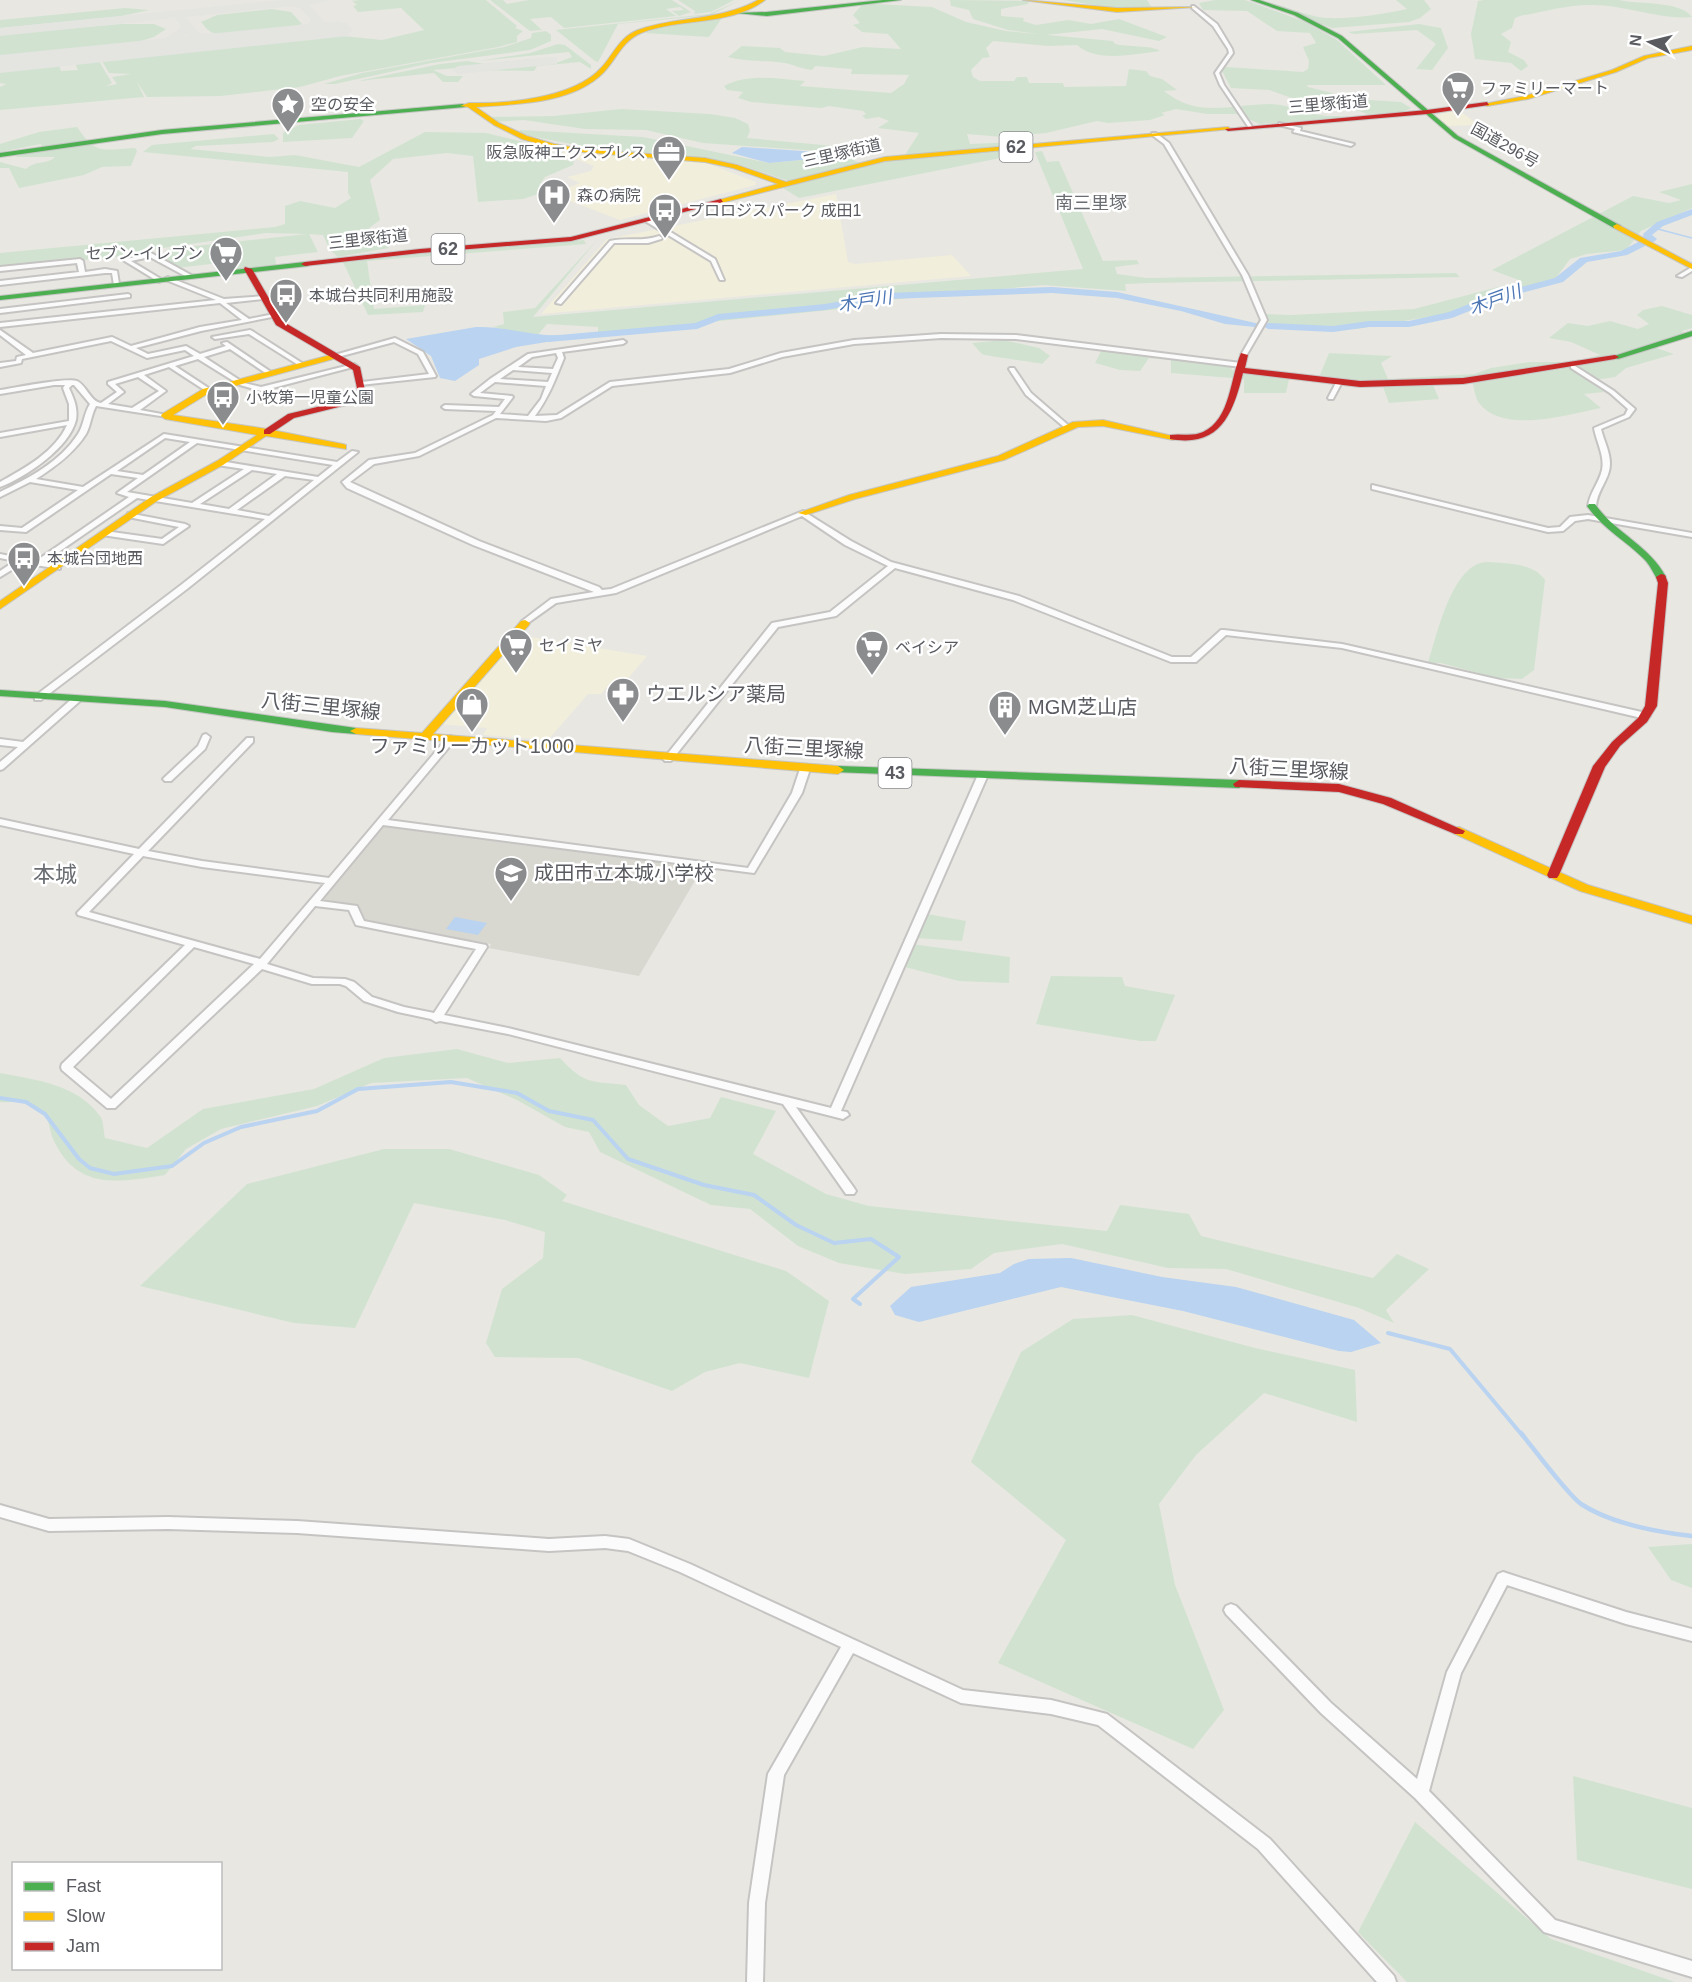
<svg xmlns="http://www.w3.org/2000/svg" width="1692" height="1982" viewBox="0 0 1692 1982" font-family="Arial,'Noto Sans JP',sans-serif">
<style>
.commercial{fill:#f1eedb}
.education{fill:#d8d7d0}
.green{fill:#d1e3d0}
.water{fill:#b9d3f0}
.lines{fill:none;stroke-linecap:round;stroke-linejoin:round}
.stream-far2{stroke:#b9d3f0;stroke-width:1.5}
.stream-far1{stroke:#b9d3f0;stroke-width:4}
.stream{stroke:#b9d3f0;stroke-width:4.5}
.river{fill:#b9d3f0;fill-rule:evenodd}
.taxiway{fill:#e4e4e1;fill-rule:evenodd}
.runway{fill:#e4e4e1;fill-rule:evenodd}
.street-casing{stroke:#c5c4c3;stroke-width:4}
.fast-casing{stroke:#c5c5c4;stroke-width:2}
.slow-casing{stroke:#c5c5c4;stroke-width:2}
.jam-casing{stroke:#c5c5c4;stroke-width:2}
.street{fill:#fcfbfb;fill-rule:evenodd}
.fast{fill:#4caf50;fill-rule:evenodd}
.slow{fill:#ffc107;fill-rule:evenodd}
.jam{fill:#c62828;fill-rule:evenodd}
.labels{text-anchor:middle;dominant-baseline:central;stroke-width:5;stroke-linejoin:round;paint-order:stroke}
.far-poi-label{font-size:16px;fill:#595b60;stroke:#fff;text-anchor:start}
.far-street-label{font-size:16px;fill:#595b60;stroke:#fff}
.shield{fill:#fff;stroke:#8b8c90;stroke-width:1.5}
.shield-label{font-size:18px;font-weight:bold;fill:#595b60}
.far-quarter-label{font-size:18px;fill:#6a6d72;stroke:#fff}
.far-water-label{font-size:18px;font-style:italic;fill:#4b75b5;stroke:#fff}
.poi-label{font-size:20px;fill:#595b60;stroke:#fff;text-anchor:start}
.street-label{font-size:20px;fill:#595b60;stroke:#fff}
.quarter-label{font-size:22px;fill:#6a6d72;stroke:#fff}
</style>
<rect width="100%" height="100%" fill="#e8e7e2"/>
<path class="commercial" d="M1453,110l8,2 18,13 -33,1 -11,-10z
M566,150l135,11 55,21v3l-136,35 -68,-26 28,-11 -13,-6 24,-6 3,-5 -18,-7 -18,-2z
M836,194l12,68 7,2 97,-9 19,21 -430,38 66,-75z
M519,635l128,21 -23,27 -12,-2 -11,13h-13l-40,46 -65,-5 4,-7 -49,-4z"/>
<path class="education" d="M389,826l314,41 -64,109 -150,-28 2,-4 -125,-23 -8,-15 -37,-7 61,-72z"/>
<path class="green" d="M359,0h127l31,26 -2,2 8,3 -6,5v6l-19,5 -158,29 -40,11 -79,9 -74,1 -10,-15 7,15 -144,13v-23l6,-3 -6,-1v-12l59,-6 2,6 17,-1 -3,-7 24,-2 13,22 -6,3 11,-2 -5,-7 19,-3 -22,-1 -7,-12 241,-25 39,4 42,-10 -23,-22 -43,4 -5,-6 4,-1 -5,-4z
M490,0h13l4,4 22,-4h143l19,12 -12,4 -7,-5 12,-1 -4,-3 -14,2 10,7 -112,12 -13,-11 -21,2 12,11 -12,1z
M678,0h56l-23,12 -17,2 1,-3z
M740,0l-29,15 -93,9 -20,38 -3,-1 -39,-31 153,-16z
M950,0l79,1 -1,3 -27,5v7l23,2 -1,3 13,4 32,-5 23,4 28,-5 48,18 -8,4 -57,-12 -57,6 -37,-5 -35,-11 -4,-9 -18,-4z
M1063,0h84l5,8 -32,1z
M1215,0h30l58,21 34,19 49,45h-79l1,2 47,12 46,3 10,6 -10,5 -33,1 -40,-13 -25,1 -34,-12 -38,-2 -9,-17 4,-4 77,5 5,-3 1,-8 -6,-14 13,-4 -6,-10 -33,-2 -30,-20 -44,-1 -4,-7z
M1396,0h28l7,9 -11,9 -11,4 -77,6 -67,-26c18,3 33,10 49,14 23,6 70,-2 93,-7z
M1484,0h135c21,5 60,0 73,17 -34,3 -68,-13 -102,-12 -23,0 -48,7 -70,11l-5,2 -3,10 -11,6 10,8 -3,10 16,8 4,6 -7,5 -10,-8 -36,-4 -4,-25 7,-33z
M875,4l57,3 34,15 40,9 107,10 2,3c13,3 37,1 45,7 -25,3 -63,12 -83,-6l-29,1 -55,-5 -7,7 4,9 -7,1 -12,12 2,7 7,4h34l3,-4h10l2,6h34l1,4 62,-1 3,-17 17,2 4,5 12,3 15,11 -13,1c34,28 67,13 107,13 16,0 33,9 49,11 10,2 19,0 28,2l-88,7 -23,-10h-30l-31,-5 -15,4 4,2 -15,5 -42,3 -11,-2 -51,12 -43,4 -36,-3 3,10 49,-2 2,12 -222,44 -16,-10 9,-6 -54,-18 -58,-9 -84,-6 -76,-15v-4l123,7 126,26 65,-6v-5l-131,-9 -57,-13 -61,-1 -61,-9 -30,2 -5,-5 65,-1 67,-7 89,5 25,4 13,6 2,7 -3,7 120,11 -13,12 9,2 40,-5 16,-25 -41,-5 11,-7 -10,-4 -13,2 -4,-3 4,-2 -3,-3 -34,-5 -8,2 -70,-6 -13,-4 5,-6 -16,-2 -3,-4c25,-13 53,-7 81,-5l-5,5 91,7 13,-9 5,-9 -58,-1 1,-5 -37,-3 -3,4c-10,-1 -18,-5 -27,-7 -20,-3 -38,-1 -57,-6l14,-11 38,2 5,4 39,4 39,-9 38,2 -13,-15 -26,-2 -9,-7 7,-2 -7,-8 8,-9z
M125,8l24,2 -27,6 -122,12v-8z
M272,9l19,3 11,12c-13,7 -79,15 -91,8 -4,-2 -7,-7 -10,-10l16,-7z
M722,18l-13,19 -64,-4 20,-7z
M121,24h33l12,5 -12,8 -20,6 -134,14v-22z
M1419,24l22,4 7,20 -16,22 -16,-1 20,-25 -19,-14 -63,4 -6,-2z
M546,31l5,4v6l-21,9 -99,13 -96,21h-11l38,-11 142,-26 27,-9 1,-5z
M558,44l7,1 26,20v4l-11,-7 -43,4 -3,5 -64,-1 89,-8 13,-5 -3,-5 -91,9 52,-8z
M531,59v3l-98,8 14,6h16l-5,6h-15l-9,-9 -76,8 82,-17 27,-3 18,3z
M360,119l4,2 -12,17 -69,4v-9l16,-8z
M77,127c19,28 25,23 58,21l2,3 -6,15 -29,1 -18,8 -65,13 -10,-20h-9v-6l26,7c9,-9 21,-4 29,-12h-40l27,-9 -1,-4 -41,8v-8l39,-12z
M425,132l61,1 68,16 -5,10 25,2 -1,4 -28,12 -6,8 6,7 -22,7 -45,3 -5,-46 -26,-3 -54,6 -23,21 10,40 -11,8 20,20 -51,9 -8,-7 -7,-15 -14,-1 9,18 -43,5 1,8 -45,5 -3,-8 -51,6 -23,-13 14,-1 -1,-5 140,-15 -41,-1 -117,17 5,3 -154,15v-15l275,-26 10,-3v-18l15,-5 35,7 16,-10 -3,-5v-21l-205,-20 9,-7 122,-11 5,5 -6,3 -77,4 -6,3 80,8 25,-2 64,12z
M1042,151l5,11 12,-1 44,100 34,-1 2,4 -24,3 2,7 30,4 309,-5 4,4 -310,6 -25,1 1,7 -83,-6 -166,16 -17,6 -262,26v-6l-51,-3 -10,12 -44,-9 11,-3 -1,-12 32,-4 62,-68 -64,77 550,-48 -48,-117z
M1692,184v24l-51,23 -15,19 -39,4 -17,5 -15,20 -49,13 -60,22 -90,15 -47,1 -40,-6 -3,-10 24,1 124,-6 107,-28 -29,-11 141,-74 36,7 12,-3 -22,-8z
M584,240l2,4 -219,17 7,48 51,-4 -2,7 -55,3 -26,-55z
M1662,306l30,9v13l-10,3 4,4 -39,10 27,9 -48,14 -11,9 -27,4 16,11 -20,2 17,14c-32,6 -98,27 -122,-5 -4,-5 -5,-16 -7,-23l-39,5 6,14 -50,4 -6,-16 -63,-12 9,-22 63,3 -11,7 7,16 86,-5 17,-6 39,-6h43l27,-7 -29,-13 -22,-4 19,-15 20,3 22,-5 28,8 11,-5 -12,-9 6,-5z
M1004,340l35,8 11,8 -8,8c-8,-2 -57,-8 -60,-10 -3,-3 -7,-8 -10,-11z
M1102,349l128,16 2,5 57,9 -3,14h-42v-14l-73,-6v-13l-22,-2 -9,13 -20,-1 -25,-7z
M1487,562c18,1 47,1 58,18l-11,90 -12,9 -26,-1 -55,-15h-13c9,-28 24,-100 59,-101z
M927,914l39,7 -4,20 -46,-3z
M911,944l99,13 -1,26 -50,-2 -54,-14z
M1051,976l71,1 3,9 50,9 -19,46h-16l-104,-17z
M457,1049l51,14 52,-5c25,27 31,23 66,27l13,20 29,21 42,-8 11,-21 55,14 -23,43 73,40 43,12 238,25 13,-26 69,9 12,22 172,42 24,-24 32,15 -43,41 8,13 -35,-15 -133,-39 -58,-1 -106,-24 -68,9 -23,16 -66,5 -66,-11 -41,-17 -48,-37 -39,-4 -111,-53 -11,-20 -24,-5 -48,-27 -50,-22 -96,5 -54,23 -96,23 -35,20 -21,26c-44,7 -86,16 -110,-32 -9,-18 -1,-24 -23,-38 -7,-5 -23,-2 -32,-3v-29c36,7 77,11 100,43 4,5 3,15 5,22l42,10 56,-39 111,-20 70,-31z
M384,1149h65l90,26 28,20 -5,6 224,70 43,30 -20,77 -69,-15 -35,9 -33,19 -94,-33 -83,-1 -9,-14 16,-54 41,-31 2,-26 -40,-12 -91,-17 -59,125 -61,-5 -154,-37 107,-102z
M1132,1315l123,33 100,22 2,52 -93,-29 -68,62 -37,49 16,81 49,125 -31,39 -195,-86 68,-123 -95,-78 50,-110 52,-33z
M1692,1544v44l-21,-8 -23,-33z
M1573,1776l119,32v81l-115,-29z
M1415,1822l136,117 124,43h-268l-49,-50z"/>
<path class="water" d="M742,147l90,6v4l-63,6 -37,-10z
M476,327c31,-1 60,11 94,8l1,3 -55,9 -37,12v6l-24,16 -15,-3 -9,-22 -25,-17z
M455,917l32,6 -9,12 -32,-6z
M1071,1258l91,19 74,10 118,33 27,23 -30,9 -12,-1 -156,-40 -122,-24 -142,35 -24,-7 -5,-9 21,-19 89,-14 14,-9 15,-5z"/>
<g class="lines">
<path class="stream-far2" d="M1654,228l38,10"/>
<path class="stream-far1" d="M0,1098l26,4 19,12 34,45 11,9 24,6 58,-8 32,-23 37,-16 76,-16 41,-22 93,-7 66,11 32,18 44,9 35,39 76,26 50,10 42,30 38,18 37,-4 28,18 -46,42 7,5
M1388,1333l62,16 72,86"/>
<path class="stream" d="M1521,1433c13,16 46,61 60,71 31,20 75,28 111,32"/>
<path class="river" d="M1692,209v6l-29,11 -11,9 5,4 -2,2 -28,14 -40,7 -24,20 -61,16 -50,20 -43,9h-40l-36,5 -65,-3 -5,-3 5,-3 65,3 36,-5h40l40,-9 45,-18 61,-16 25,-20 41,-7 23,-12 -1,-5 14,-12z
M1052,287l65,5 143,32 -5,3 -30,-3 -44,-13 -64,-13 -65,-5 -164,6 -63,11 -105,10 -23,9 -149,13 -5,-3 5,-3 147,-13 23,-9 107,-10 63,-11z"/>
<path class="taxiway" d="M281,0h49l-21,5 24,26 -6,4 -10,-8 -25,11h-8v-6l23,-6 4,-6 -10,-11 -8,-3 -107,11 13,16 37,3 6,4 -2,3 -26,1 -23,-5 -4,-5 -24,12 -72,13 -4,-1v-6c28,-6 73,-2 94,-26l-6,-8 -175,18v-8z
M553,57l4,1v6l-99,10 -6,-4 6,-4z"/>
<path class="runway" d="M338,21l10,3 4,6 -4,6 -348,37v-18z"/>
<defs>
<path id="street" d="M1192,6h2l23,18 15,25 1,4 -14,20 5,12 29,43h-4l-29,-43 -5,-12 14,-20 -1,-4 -15,-23 -21,-18z
M1279,123l22,5 -1,3 54,13 -3,2 -58,-14 2,-3 -16,-4z
M1152,133h4l13,10 79,132 19,45 -21,36 -5,-1 20,-35 -19,-45 -78,-131 -12,-9z
M645,219h4l66,40 9,21h-4l-9,-19 -66,-40z
M659,236l3,2 -1,1 -13,4h-34l-53,61 -5,-1 54,-62c17,-4 33,1 49,-5z
M151,253l40,22 1,1 -5,1 -37,-20 -19,4 30,18 1,1 -3,2 -36,-22z
M80,259l3,2 2,11 20,-3 12,2 2,13 -5,1 -2,-12h-7l-105,12v-4l79,-9 -2,-9 -77,8v-4z
M1692,267v4l-10,6 -5,-1z
M168,277l56,22 41,-3v2l-2,1 -37,4 23,16 25,-5 3,2 -76,15 -65,17 12,6 38,-8 14,8 26,-8 -4,-3 5,-1 44,30v2h-4l-37,-25 -26,8 40,26 17,4 93,-23 3,2 -96,25 -21,-6 -42,-26 -23,7 35,23v2h-4l-37,-24 -25,8 22,16 -26,19 27,5v2l-71,-11c-5,9 -5,19 -10,28 -12,19 -31,33 -50,45l47,8 81,-53 173,28 15,-11 6,1 -171,137 -146,111h-6v-4l146,-111 84,-66 -128,-21 -93,64 16,3v4l-37,-6 -23,14v-6l15,-10 -15,-3v-4l36,7 93,-64 -12,-4 21,-15 -27,-4 -85,58 -26,-2v-4l22,2 56,-38 -48,-8 -30,15v-5c29,-14 60,-30 78,-58 6,-9 6,-21 12,-30l-16,-19h-2l-3,3c5,11 9,20 7,32 -7,28 -50,57 -76,67v-5c25,-14 55,-30 67,-57l-67,12v-4l69,-12v-17l-6,-16 2,-3h-11l-54,9v-4c14,-2 67,-13 77,-9 10,5 13,20 24,22l16,-11 -9,-8v-2l86,-26 -9,-6 -38,8 -36,-17 -89,18 -1,4 -21,4v-4l16,-2 1,-4 9,-2 -26,-20v-5l33,23 79,-16 19,9 69,-19 42,-7 -22,-17 -220,24v-4l216,-23 -50,-20v-2zM138,377l21,14 -27,17 -24,-4 16,-12 -9,-8zM165,438l25,4 -47,33 -26,-4zM197,443l136,22 -15,12 -98,-16 -4,2 1,2 27,4 -52,34 -65,-11zM252,470l25,4 -48,35 -29,-5zM285,476l29,4 -45,36 -32,-6z
M128,294l2,1v2l-130,16v-4z
M250,330l2,1 53,34 -5,1 -51,-32 -34,5 -3,-2z
M941,334l75,1 225,28 3,2 -3,2 -225,-28 -75,-1 -87,6 -72,13 -52,16 -118,13 -51,32 -15,3 -50,-3 -77,38 -45,8 -24,18 129,59 120,46 3,3 9,-1 192,-78 48,30 40,21 128,34 153,61h19l30,-27h3l118,14 304,69 4,3 -4,3 -304,-71 -116,-13 -30,27h-25l-158,-62 -118,-32 -59,48 -58,11 -107,134h-6l-2,-2 2,-2 107,-134 58,-11 58,-46 -43,-21 -43,-29 -186,77 -60,10 -31,22 -4,-2 1,-2 29,-22 43,-7 -121,-47 -126,-57 -5,-6 27,-22 46,-7 78,-38 3,-4 -51,-2 -3,-2 3,-2 54,2 6,-8 -31,-3 -3,-2 19,-15 38,-25 95,-14 3,2 -3,2 -61,8 2,6c-9,22 -15,39 -29,58l22,-1 53,-33 119,-13 52,-16 73,-13zM556,353l2,5 -5,11 -35,-2 14,-10zM513,370l39,3 -4,9 -48,-3zM495,382l51,4 -5,13 -13,17 -28,-2 13,-17 -1,-1 -32,-3z
M395,338l28,14 13,24 -1,1 -75,8 -1,-1 3,-2 67,-8 -11,-20 -24,-12 -60,16 -3,-2z
M1571,366h4l39,25 21,18 -6,8 -28,12c3,13 12,28 8,42 -3,12 -12,21 -13,35l-4,2 -4,-2c2,-14 11,-23 14,-36 3,-14 -6,-29 -8,-42l31,-13 3,-6 -18,-16 -39,-25z
M1010,368h4l17,25 37,32v2h-4l-38,-32 -17,-26z
M1337,381l5,1 -9,17h-4l-1,-1z
M1372,485l176,43 12,-1 10,-10 18,-2 104,18v4l-104,-18 -13,2 -12,10 -15,1 -176,-43z
M128,513l57,11 4,2 -26,18 -61,-9 -1,-2 4,-2 57,8 17,-12 -51,-10z
M77,696l4,3 -1,2 -77,68 -3,1v-8l18,-15 -18,-2v-6l23,3 51,-45z
M206,734l4,3 -5,12 -34,32h-6l-2,-2 2,-2 33,-31 5,-11z
M451,736l4,3 -1,2 -66,79 360,48 44,-75 8,-24 2,-2h6l2,2 -8,24 -48,80 -371,-48 -63,76 37,5 7,15 122,24 1,2 -43,68 64,13 323,80 146,-331 5,-3 3,1 2,2 -146,334 6,1 2,3 -6,4 -47,-12 58,81 2,3 -2,3h-8l-63,-90 -275,-70 -68,-13 -4,1 -5,-3 -33,-7 -34,-11 -18,-15 -6,-2h-28l-50,-15 -147,139h-8l-45,-38 -1,-3 1,-3 123,-119 -107,-30 -1,-2 57,-59 -134,-29v-6l139,30 108,-111h6v4l-105,109 54,10 127,17 119,-141zM143,856l59,11 123,16 -65,76 -171,-47zM315,906l34,4 7,15 120,24 -42,64 -30,-6 -32,-10 -18,-15 -9,-3 -32,-1 -46,-14zM194,947l60,17 -143,135 -38,-32z
M0,1505l49,14 119,-2 129,4 252,18 56,-3 24,3 61,25 273,126 88,10 56,14 163,125 124,137 2,6h-19l-119,-133 -160,-124 -47,-11 -90,-11 -108,-50 -69,122 -19,128 -2,79h-16l2,-79 19,-129 73,-127 -161,-75 -52,-21 -23,-3 -56,3 -252,-18 -129,-4 -119,2 -49,-14z
M1503,1572l123,40 66,17v12l-66,-17 -119,-39 -46,88 -32,118 126,129 137,41v16l-148,-45 -129,-134 -94,-85 -95,-99 -2,-4 2,-4 5,-2 5,2 95,97 86,76 30,-107 51,-98z"/>
<path id="fast" d="M883,0h18l-134,16 -30,-3 30,-1z
M1251,0h8l39,13 44,23 116,100 163,90 -7,2 -160,-90 -116,-100 -44,-23z
M463,104l2,3 -303,27 -162,23v-4l162,-23z
M305,262l4,2 -1,2 -308,34v-4z
M1692,331v5l-74,23 -7,-2z
M1589,504h6c20,29 54,41 71,73l-1,2h-8c-4,-7 -7,-14 -13,-20 -19,-19 -41,-30 -57,-53z
M0,690l165,11 191,27 6,3 -6,3 -24,-2 -167,-25 -165,-11z
M838,766l401,14 6,4 -6,4 -405,-16 -2,-2 2,-2z"/>
<path id="slow" d="M758,0h7c-36,27 -84,17 -124,33 -19,8 -25,27 -38,40 -31,31 -87,31 -127,34l23,16 28,13 27,8 28,5 123,9 32,7 49,17 99,-25 343,-30 3,2 -346,32 -164,42 -2,-3 59,-16 -45,-16 -28,-6 -123,-10 -29,-4 -31,-9 -28,-14 -26,-18 -8,-1 9,-3c38,1 104,-5 131,-34 13,-13 19,-32 38,-39 40,-14 82,-9 120,-30z
M1023,0l94,8 79,-1 -79,5z
M1692,46v4l-44,8 -32,14 -88,27 -41,7 -3,-2 41,-8 87,-26 32,-14z
M1617,224l75,40v5l-78,-41 -1,-2z
M334,354l4,2 -1,2 -128,35 -36,22 94,14 76,15 3,1v4l-80,-13 -43,29 -66,36 -157,108v-8l151,-104 66,-36 40,-26 -92,-16 -4,-3 1,-2 41,-25z
M1103,420l74,17 -4,3 -70,-14 -25,1 -74,33 -149,39 -49,16 -8,-2 51,-18 149,-39 75,-34z
M525,620l5,3 -1,2 -96,109 405,32 6,4 -6,4 -482,-40 -6,-3 6,-3 66,5 99,-112z
M1459,827l129,58 104,31v8l-112,-33 -125,-57 -2,-3 2,-3z"/>
<path id="jam" d="M1487,102l2,3 -62,9 -199,17 -3,-2 202,-19z
M721,199l2,3 -152,39 -151,12 -115,13 -4,-2 4,-2 115,-13 151,-12z
M245,267l7,2 30,52 78,46 7,33 -73,18 -24,16h-6v-4l24,-16 71,-17 -6,-27 -77,-45 -32,-56z
M1241,353l7,2 -3,13 115,13 103,-3 152,-23 4,2 -4,2 -152,25 -103,3 -117,-14c-10,41 -23,75 -73,66v-4c11,-2 22,2 33,-3 28,-13 27,-54 38,-79z
M1661,574l4,1 3,8 -11,123 -10,16 -27,24 -15,21 -46,108 -2,3h-8l-2,-3 46,-109 19,-24 26,-24 7,-12 13,-123 -2,-6z
M1239,780l100,4 52,14 74,33 -2,3h-8l-72,-30 -44,-12 -104,-5 -2,-3z"/>
</defs>
<use href="#street" class="street-casing"/>
<use href="#fast" class="fast-casing"/>
<use href="#slow" class="slow-casing"/>
<use href="#jam" class="jam-casing"/>
<use href="#street" class="street"/>
<use href="#fast" class="fast"/>
<use href="#slow" class="slow"/>
<use href="#jam" class="jam"/>
</g>
<defs>
<symbol id="supermarket-pin" viewBox="-11 -11 22 30"><path d="M0 17L-7.5 6A9.5 9.5 0 1 1 7.5 6Z" fill="#8b8c8e" stroke="#fff"/><path d="M-6-5.5h2.5l.6 2H6L4.5 2H-2.5L-4.4-4H-6ZM-1.5 3.2a1.3 1.3 0 1 0 .1 0ZM3 3.2a1.3 1.3 0 1 0 .1 0Z" fill="#fff"/></symbol>
<symbol id="sight-pin" viewBox="-11 -11 22 30"><path d="M0 17L-7.5 6A9.5 9.5 0 1 1 7.5 6Z" fill="#8b8c8e" stroke="#fff"/><path d="M0-6L1.8-2.2L6-1.7L2.9 1.2L3.7 5.4L0 3.3L-3.7 5.4L-2.9 1.2L-6-1.7L-1.8-2.2Z" fill="#fff"/></symbol>
<symbol id="office-pin" viewBox="-11 -11 22 30"><path d="M0 17L-7.5 6A9.5 9.5 0 1 1 7.5 6Z" fill="#8b8c8e" stroke="#fff"/><path d="M-6-3h4V-5.5h4V-3h4V5H-6ZM-1-4.5V-3h2v-1.5ZM-6 0V1H6V0Z" fill="#fff"/></symbol>
<symbol id="hospital-pin" viewBox="-11 -11 22 30"><path d="M0 17L-7.5 6A9.5 9.5 0 1 1 7.5 6Z" fill="#8b8c8e" stroke="#fff"/><path d="M-5-5h3v3.5h4V-5h3V5h-3V1.5h-4V5h-3Z" fill="#fff"/></symbol>
<symbol id="bus-pin" viewBox="-11 -11 22 30"><path d="M0 17L-7.5 6A9.5 9.5 0 1 1 7.5 6Z" fill="#8b8c8e" stroke="#fff"/><path d="M-5-6H5V4H4V6H2V4H-2V6H-4V4H-5ZM-3.5-4V0h7V-4ZM-3.5 1.2v1.5H-2V1.2ZM2 1.2v1.5H3.5V1.2Z" fill="#fff"/></symbol>
<symbol id="pharmacy-pin" viewBox="-11 -11 22 30"><path d="M0 17L-7.5 6A9.5 9.5 0 1 1 7.5 6Z" fill="#8b8c8e" stroke="#fff"/><path d="M-2-6h4v4h4v4h-4v4h-4v-4h-4v-4h4Z" fill="#fff"/></symbol>
<symbol id="shop-pin" viewBox="-11 -11 22 30"><path d="M0 17L-7.5 6A9.5 9.5 0 1 1 7.5 6Z" fill="#8b8c8e" stroke="#fff"/><path d="M-5-2.5h2.3a2.7 3.5 0 0 1 5.4 0H5L5.5 6h-11ZM-1.5-2.5h3a1.5 2.3 0 0 0-3 0Z" fill="#fff"/></symbol>
<symbol id="building-pin" viewBox="-11 -11 22 30"><path d="M0 17L-7.5 6A9.5 9.5 0 1 1 7.5 6Z" fill="#8b8c8e" stroke="#fff"/><path d="M-4-6H4V6H1V3H-1V6H-4ZM-2.5-4.3h1.7v1.8h-1.7ZM.8-4.3h1.7v1.8H.8ZM-2.5-1h1.7V.8h-1.7ZM.8-1h1.7V.8H.8Z" fill="#fff"/></symbol>
<symbol id="school-pin" viewBox="-11 -11 22 30"><path d="M0 17L-7.5 6A9.5 9.5 0 1 1 7.5 6Z" fill="#8b8c8e" stroke="#fff"/><path d="M0-5L7-2L0 1L-7-2ZM-4 1L0 2.5L4 1V4Q0 6-4 4Z" fill="#fff"/></symbol>
</defs>
<g fill-rule="evenodd">
<use href="#supermarket-pin" x="1439" y="69" width="38" height="52"/>
<use href="#sight-pin" x="269" y="85" width="38" height="52"/>
<use href="#office-pin" x="650" y="133" width="38" height="52"/>
<use href="#hospital-pin" x="535" y="176" width="38" height="52"/>
<use href="#bus-pin" x="646" y="191" width="38" height="52"/>
<use href="#supermarket-pin" x="207" y="234" width="38" height="52"/>
<use href="#bus-pin" x="267" y="276" width="38" height="52"/>
<use href="#bus-pin" x="204" y="378" width="38" height="52"/>
<use href="#bus-pin" x="5" y="539" width="38" height="52"/>
<use href="#supermarket-pin" x="497" y="626" width="38" height="52"/>
<use href="#supermarket-pin" x="853" y="628" width="38" height="52"/>
<use href="#pharmacy-pin" x="604" y="675" width="38" height="52"/>
<use href="#shop-pin" x="453" y="685" width="38" height="52"/>
<use href="#building-pin" x="986" y="688" width="38" height="52"/>
<use href="#school-pin" x="492" y="854" width="38" height="52"/>
</g>
<g class="labels">
<g class="far-poi-label">
<text x="1481" y="88">ファミリーマート</text>
<text x="311" y="104">空の安全</text>
<text x="646" y="152" text-anchor="end">阪急阪神エクスプレス</text>
<text x="577" y="195">森の病院</text>
<text x="688" y="210">プロロジスパーク 成田1</text>
<text x="203" y="253" text-anchor="end">セブン-イレブン</text>
<text x="309" y="295">本城台共同利用施設</text>
<text x="246" y="397">小牧第一児童公園</text>
<text x="47" y="558">本城台団地西</text>
<text x="539" y="645">セイミヤ</text>
<text x="895" y="647">ベイシア</text>
</g>
<g class="far-street-label">
<text transform="translate(1328 104) rotate(-5)">三里塚街道</text>
<text transform="translate(1505 145) rotate(29)">国道296号</text>
<text transform="translate(842 153) rotate(-13)">三里塚街道</text>
<text transform="translate(368 239) rotate(-6)">三里塚街道</text>
</g>
<g class="shield">
<rect x="999.5" y="132" width="33" height="30" rx="4.5"/>
<rect x="431.5" y="234" width="33" height="30" rx="4.5"/>
<rect x="878.5" y="758" width="33" height="30" rx="4.5"/>
</g>
<g class="shield-label">
<text x="1016" y="147">62</text>
<text x="448" y="249">62</text>
<text x="895" y="773">43</text>
</g>
<g class="far-quarter-label">
<text x="1091" y="203">南三里塚</text>
</g>
<g class="far-water-label">
<text transform="translate(1495 300) rotate(-20)">木戸川</text>
<text transform="translate(865 301) rotate(-9)">木戸川</text>
</g>
<g class="poi-label">
<text x="646" y="694">ウエルシア薬局</text>
<text x="1028" y="707">MGM芝山店</text>
<text x="472" y="746" text-anchor="middle">ファミリーカット1000</text>
<text x="534" y="873">成田市立本城小学校</text>
</g>
<g class="street-label">
<text transform="translate(321 706) rotate(6)">八街三里塚線</text>
<text transform="translate(804 748) rotate(3)">八街三里塚線</text>
<text transform="translate(1289 769) rotate(3)">八街三里塚線</text>
</g>
<g class="quarter-label">
<text x="55" y="874">本城</text>
</g>
</g>
<rect x="12" y="1862" width="210" height="108" fill="#ffffff" stroke="#bdbdbf" stroke-width="1.5"/>
<rect x="24" y="1882" width="30" height="9" fill="#4caf50" stroke="#bdbdbf" stroke-width="1.5"/>
<text x="66" y="1892" font-size="18" fill="#595b60">Fast</text>
<rect x="24" y="1912" width="30" height="9" fill="#ffc107" stroke="#bdbdbf" stroke-width="1.5"/>
<text x="66" y="1922" font-size="18" fill="#595b60">Slow</text>
<rect x="24" y="1942" width="30" height="9" fill="#c62828" stroke="#bdbdbf" stroke-width="1.5"/>
<text x="66" y="1952" font-size="18" fill="#595b60">Jam</text>
<g transform="translate(1650 42) rotate(277)" stroke="#ffffff" stroke-width="4.5" paint-order="stroke">
<path d="M0-4.5L10 22L0 15L-10 22Z" fill="#595b60"/>
<text y="-9" font-size="16" font-weight="bold" text-anchor="middle" fill="#595b60">N</text>
</g>
</svg>
